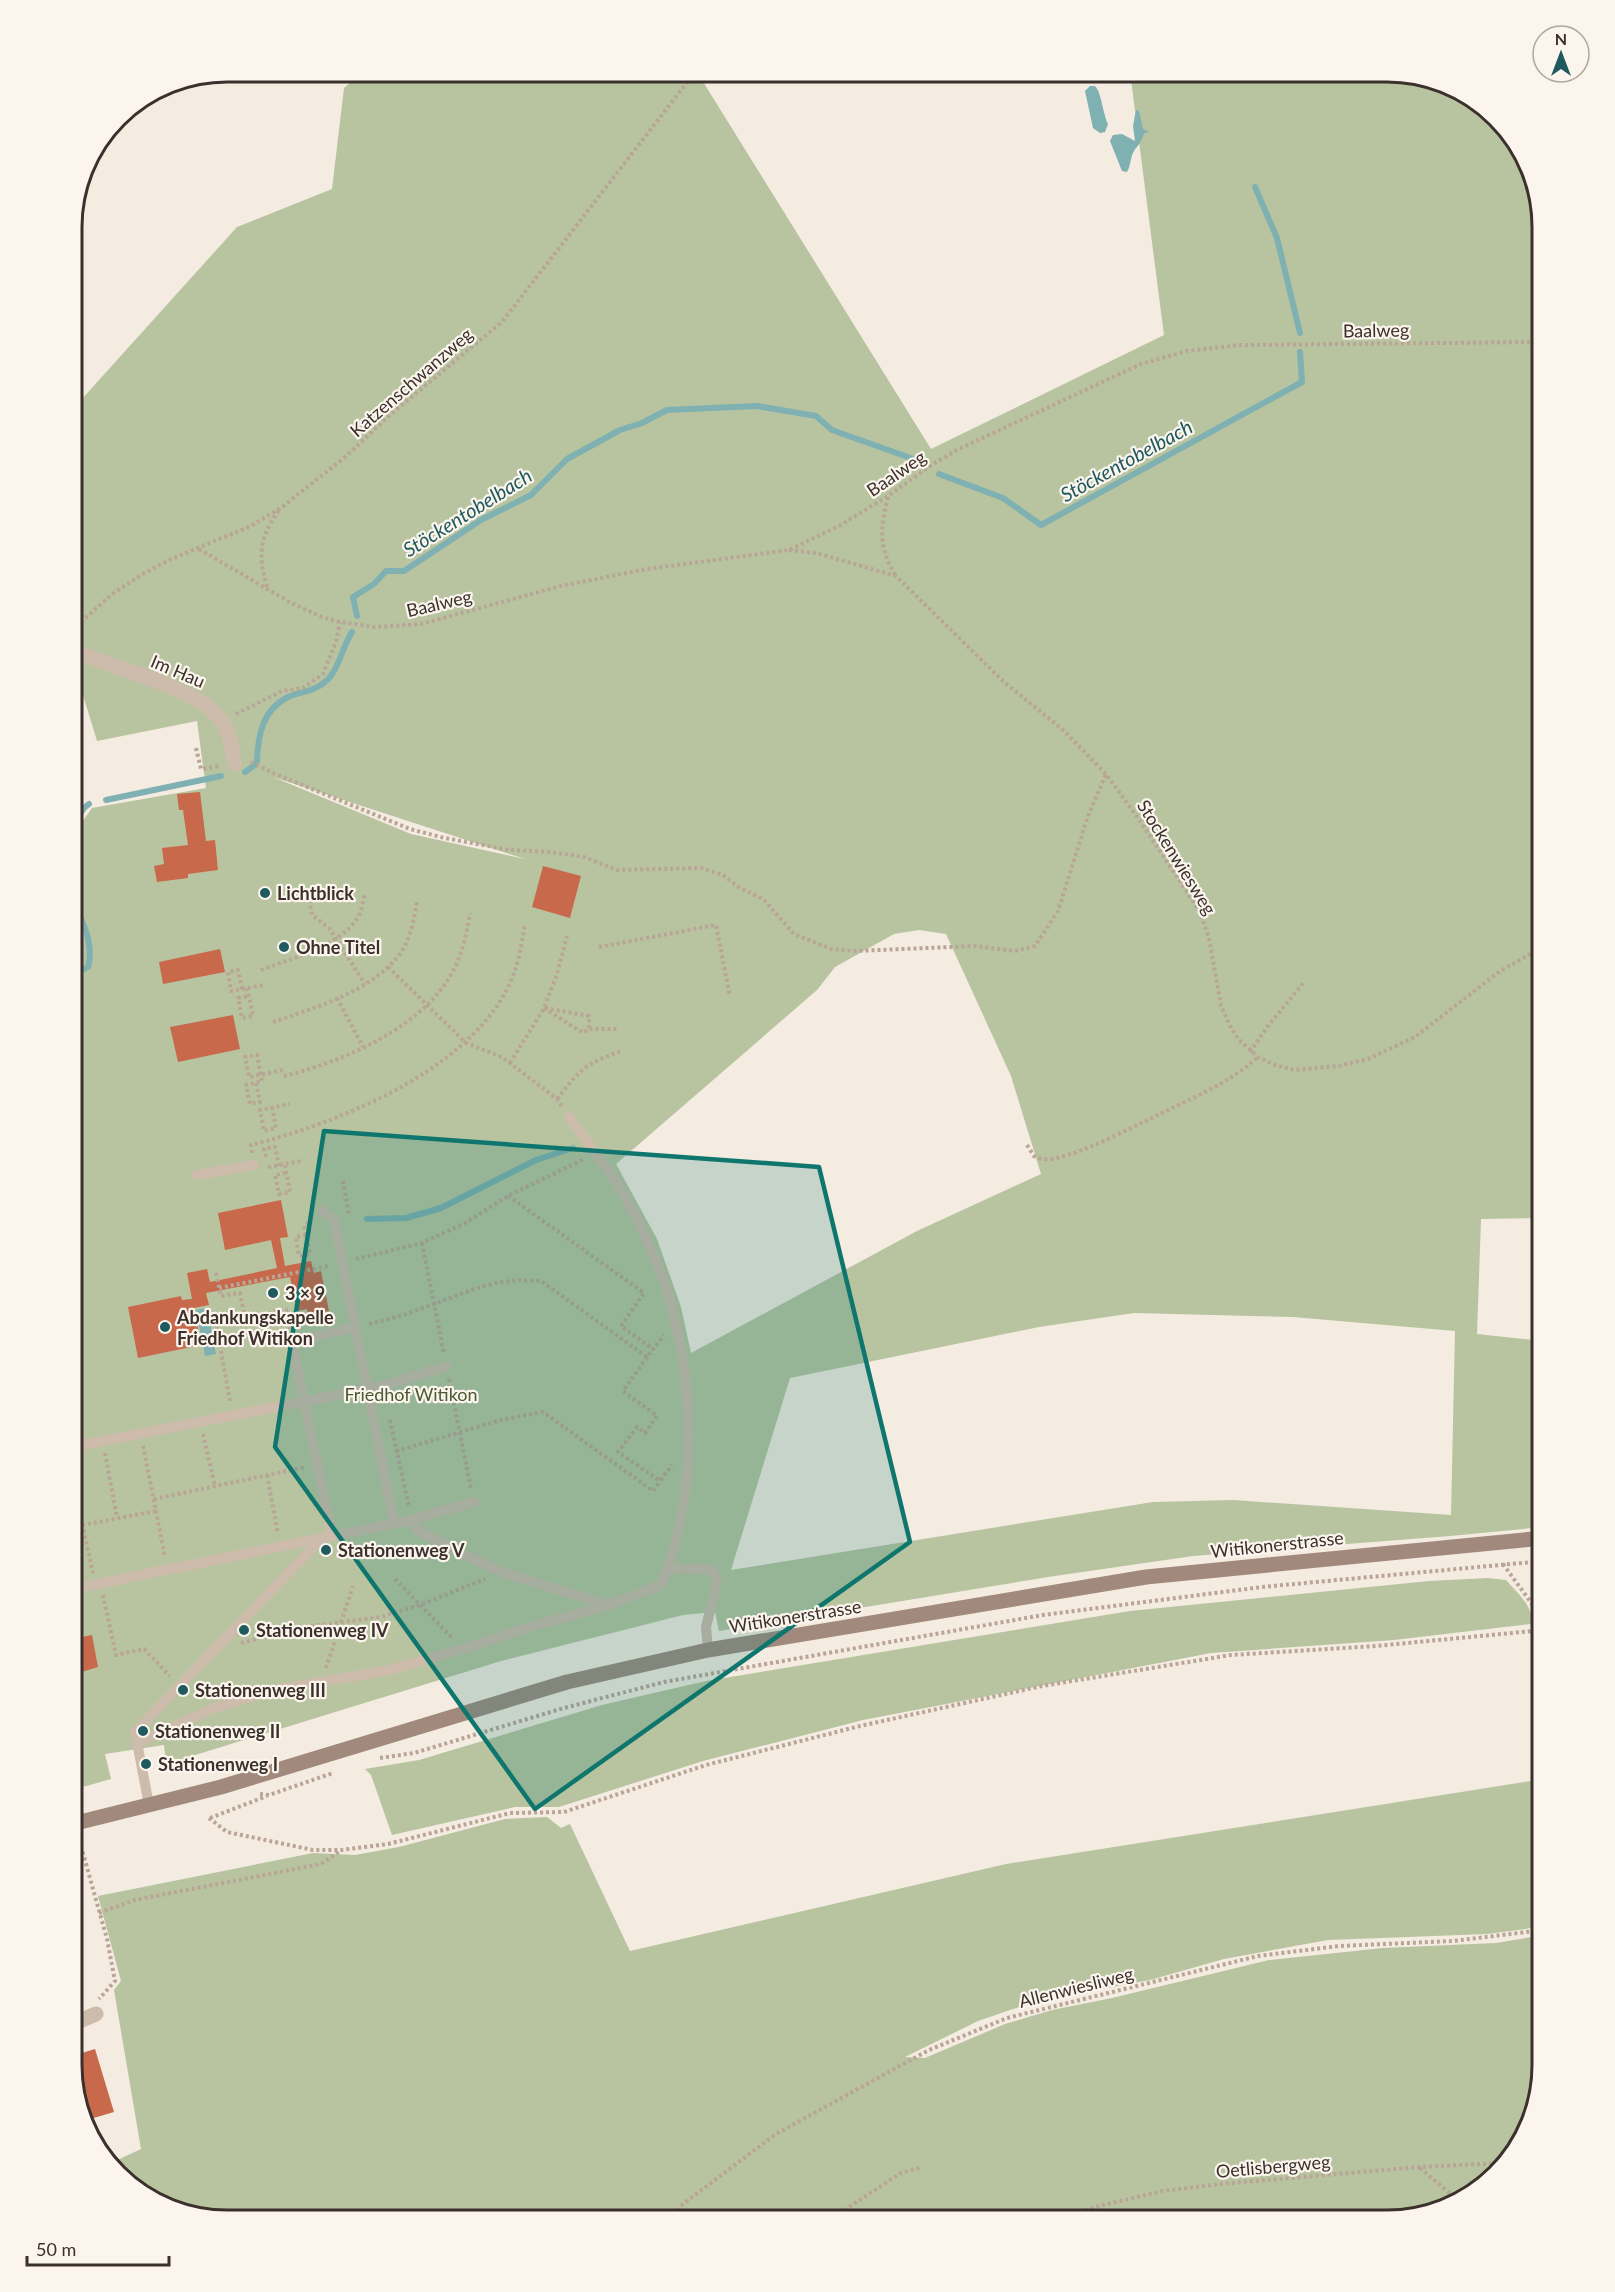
<svg xmlns="http://www.w3.org/2000/svg" width="1615" height="2292" viewBox="0 0 1615 2292" font-family="Lato,sans-serif">
<style>
.green{fill:#b8c4a0;fill-rule:evenodd}
.water{fill:#7fb0b2}
.lines{fill:none;stroke-linecap:round;stroke-linejoin:round}
.stream{stroke:#7fb0b2;stroke-width:6}
.building{fill:#c8694b}
.path{stroke:#b9a596;stroke-width:4;stroke-dasharray:3 3;stroke-linecap:butt}
.lane{stroke:#cdbbac;stroke-width:10}
.street{stroke:#cdbbac;stroke-width:15}
.secondary{stroke:#a18a7d;stroke-width:15}
.marked{fill:#0f766e;fill-opacity:0.2;stroke:#0f766e;stroke-width:4.5;stroke-linejoin:round}
.poi-dot{fill:#1f5a5e;stroke:#fbf5ee;stroke-width:2}
.labels{text-anchor:middle;dominant-baseline:central;stroke-width:4.5;stroke-linejoin:round;paint-order:stroke}
.street-label{font-size:18px;fill:#3b302b;stroke:#fbf5ee}
.poi-label{font-size:18px;font-weight:bold;fill:#3b302b;stroke:#fbf5ee;text-anchor:start}
.park-label{font-size:18px;fill:#4a5a2e;stroke:#fbf5ee}
.water-label{font-size:20px;font-style:italic;fill:#1f5a5e;stroke:#fbf5ee}
.rim{fill:none;stroke:#3b302b;stroke-width:3}
</style>
<rect width="100%" height="100%" fill="#f4ebe1"/>
<path class="green" d="M362,72h335l234,377 233,-114 -34,-263h267l69,21 56,56 21,79v990l-62,1 -4,115 66,7v186l-93,9 -257,20 -145,21 -329,54 -4,-19 -32,3 -182,46 -335,103 -2,-19 -59,9 6,25 -39,11v-832l10,-6 -10,-21v-95l20,-28 114,-20 -9,-67 -100,20 -22,-72 -1,-41 -2,-9v-209l165,-183 95,-38 12,-101zM273,777l255,83h1l-118,-26zM919,930l27,4 65,142 30,98 -124,57 -226,122 -10,-46 -24,-68 -41,-75 201,-174 18,-23 59,-33zM1134,1313l159,4 162,14 -4,184 -218,-15 -80,2 -422,68 59,-192 249,-51z
M1488,1578l18,2c10,12 29,27 25,44l-137,16 -183,13 -348,67 -160,41 -144,46h-44l-123,28 -21,-60 -6,-6 54,-9 183,-55 104,-24 424,-70 299,-30z
M1543,1633v51l-10,-50z
M1543,1779v145l-17,5 -39,5 -159,6 -104,19 -74,21 -107,20 -33,10 -32,11 -73,36 20,1 80,-34 47,-14 60,-12 157,-38 114,-12 113,-5 47,-8v130l-21,78 -56,56 -78,21h-1170l-69,-21 -36,-37 28,-13 -27,-159 7,-9 -23,-85 215,-43 42,2 44,-8 106,-28 42,-2 14,11 9,-4 60,127 376,-87z"/>
<path class="water" d="M1090,86h5c6,5 8,28 13,38l-3,8 -5,1 -7,-5 -8,-37z
M1136,110l3,1 4,18 7,3 -6,1c-2,9 -6,12 -10,18 -4,6 -3,15 -7,21l-5,-1 -12,-30 3,-6 9,-1 13,7 -2,-15z
M207,1308l9,46 -11,2 -9,-46z"/>
<g class="lines">
<path class="stream" d="M1255,187l22,51 23,95
M939,474l64,24 38,27 261,-143 -2,-30
M357,616l-4,-19 21,-13 12,-13h18l77,-51 50,-25 36,-36 53,-29 22,-7 25,-13 90,-4 59,10 16,14 87,31
M257,761c1,-25 5,-51 31,-64 13,-6 26,-5 38,-16 13,-11 16,-34 26,-49
M245,772l10,-7
M106,800l115,-24
M72,843c4,-13 4,-31 17,-39
M72,975l16,-8c7,-25 -7,-47 -16,-70
M367,1219l39,-1 35,-10 95,-48 37,-12"/>
</g>
<path class="building" d="M200,792l6,49 9,-1 3,30 -30,4v4l-31,4 -3,-16 10,-2 -2,-16 26,-3 -5,-35h-4l-2,-16z
M543,866l38,10 -11,42 -38,-11z
M220,949l5,23 -62,12 -4,-22z
M233,1015l7,34 -62,13 -8,-35z
M281,1200l7,37 -8,1 5,28 26,-5 3,12 7,-2 8,40 -21,4 -1,-6 -10,2 -7,-34 -84,16 3,12 -15,3 7,37 -63,13 -10,-51 53,-11 1,4 10,-1 -5,-26 20,-4 3,13 67,-14 -6,-28 -46,10 -7,-37z
M92,1635l6,32 -26,8v-36z
M78,1888l4,25 -10,2v-26z
M95,2049l19,63 -27,8 -15,-56v-8z"/>
<g class="lines">
<path class="path" d="M888,497c-8,32 -10,50 8,79
M199,549l92,54 31,14 18,5 35,5 46,-3 140,-38 86,-17 142,-19 50,-24 49,-30 45,-32 26,-15 182,-85 46,-13 53,-6 303,-3
M789,550l27,3 80,23 108,106 58,47 44,45 32,44 62,94 9,26 12,68 10,22 8,12 19,17 17,8 19,5 44,-4 30,-7 47,-22 85,-66 43,-24
M267,587c-9,-33 -8,-48 12,-77
M72,630l39,-35 30,-20 28,-15 82,-34 31,-19 62,-49 46,-43 112,-93 193,-250
M236,714l46,-23 21,-3 20,-14 13,-32 4,-20
M196,748l5,21 19,-3
M251,762l22,11 137,56 35,9 65,12 40,2 34,5 33,13 84,-2 22,7 17,13 23,11 31,35 37,15 24,2 120,-5 40,5 20,-5 23,-35 30,-95 18,-42
M308,894l4,21 17,13 36,56
M599,947l117,-22 14,72
M388,967l78,76 36,14 55,42 6,9
M261,970c29,-11 81,-25 97,-53 4,-7 5,-16 7,-23
M247,988l6,28 -11,2 -4,-20 11,-2
M242,989l-4,-19 -10,2 3,19c11,-2 22,-4 33,-6
M337,998l26,49
M544,1008l39,25 6,-4h28
M545,1008l44,8v13
M273,1022c44,-15 101,-31 129,-71 9,-15 12,-32 15,-49
M1250,1052l18,-26 37,-45
M510,1063l34,-55 13,-34 10,-38
M284,1076c57,-14 133,-46 165,-98 13,-21 17,-42 21,-65
M256,1083l4,19 -10,2 -4,-19 16,-4 -5,-26 -12,2 4,20 34,-7
M557,1099c23,-30 29,-36 65,-48
M272,1107l4,21 -12,3 -4,-21 30,-6
M1027,1145l7,11c7,4 15,4 23,2 35,-9 69,-28 101,-43 34,-17 72,-32 100,-58
M252,1153l-1,-8c87,-22 215,-73 257,-158 10,-19 13,-41 17,-62
M266,1157l-2,-8 11,-2 4,19
M285,1165l5,27 -11,2 -4,-19 11,-2
M268,1167l33,-6
M343,1181l6,35
M508,1196l136,97 -23,33 32,23
M306,1235l-10,2 3,19 11,-2 -6,-28 8,-6
M422,1243l22,111
M356,1259l66,-16 43,-20 43,-27 76,-37
M216,1273l5,23 19,-3 5,25
M219,1288l110,-22
M369,1324l35,-9 70,-26 21,-6 23,-3 23,1 106,76 17,-22
M647,1357l-24,34 34,25 -12,17 -8,-6 -19,25 42,29 12,-16
M449,1379l22,110
M230,1401l-14,-78 70,-13 4,19
M390,1420l19,87
M203,1434l12,52
M143,1446l22,111
M396,1451l105,-31 42,-8 110,79 7,-10
M105,1453l12,65
M267,1475l11,59
M72,1477l21,96
M154,1499l152,-32
M82,1525l74,-14
M72,1535l12,-2
M1503,1564l40,55
M395,1579l57,59
M103,1595l13,60 28,-6 26,27
M241,1643l63,-16 77,-10 39,-12 65,-26
M326,1668l27,-82
M380,1758l34,-5 150,-45 100,-26 379,-67 219,-28 281,-26
M260,1794l9,1 64,-22
M209,1818l18,14 86,18h28l47,-6 122,-31 54,-1 142,-47 154,-39 182,-40 189,-31 145,-9 167,-16
M210,1818l57,-22
M81,1846l26,93 8,42 -16,18
M99,1913l36,-13 186,-36 19,-13
M1420,2168l39,33
M670,2220l13,-16 93,-70 153,-84 78,-32 251,-62 81,-10 114,-5 90,-11
M829,2220l72,-47 21,-6
M1050,2220l53,-15 60,-14 58,-7 198,-17 83,-4"/>
<path class="lane" d="M197,1175l57,-10
M322,1211l12,8 21,108 -63,15 40,194
M355,1327l39,196
M72,1447l311,-61 64,-20
M411,1520l5,9 44,24 44,20 105,32
M668,1568l40,1 6,4 3,10 -11,44 2,23
M72,1589l339,-69 63,-18
M136,1744l80,-37 58,-17 116,-20 72,-21 71,-23 76,-21 52,-20c37,-88 34,-200 7,-291 -7,-24 -19,-49 -29,-71 -19,-39 -45,-72 -70,-106
M149,1805l-14,-73 187,-194"/>
<path class="street" d="M72,650c40,18 125,37 149,70 9,12 11,29 14,44
M72,2024l24,-10"/>
<path class="secondary" d="M72,1824l149,-37 346,-105 141,-32 438,-73 397,-39"/>
</g>
<path class="marked" d="M324,1131l495,36 91,375 -375,267 -260,-362z"/>
<g class="poi-dot">
<circle cx="265" cy="893" r="6"/>
<circle cx="284" cy="947" r="6"/>
<circle cx="273" cy="1293" r="6"/>
<circle cx="165" cy="1327" r="6"/>
<circle cx="326" cy="1550" r="6"/>
<circle cx="244" cy="1630" r="6"/>
<circle cx="183" cy="1690" r="6"/>
<circle cx="143" cy="1731" r="6"/>
<circle cx="146" cy="1764" r="6"/>
</g>
<g class="labels">
<g class="street-label">
<text transform="translate(1376 330) rotate(-1)">Baalweg</text>
<text transform="translate(411 382) rotate(-41)">Katzenschwanzweg</text>
<text transform="translate(896 473) rotate(-34)">Baalweg</text>
<text transform="translate(439 603) rotate(-13)">Baalweg</text>
<text transform="translate(178 671) rotate(23)">Im Hau</text>
<text transform="translate(1177 857) rotate(58)">Stockenwiesweg</text>
<text transform="translate(1277 1544) rotate(-6)">Witikonerstrasse</text>
<text transform="translate(795 1616) rotate(-9)">Witikonerstrasse</text>
<text transform="translate(1076 1987) rotate(-14)">Allenwiesliweg</text>
<text transform="translate(1273 2166) rotate(-5)">Oetlisbergweg</text>
</g>
<g class="poi-label">
<text x="277" y="893">Lichtblick</text>
<text x="296" y="947">Ohne Titel</text>
<text x="285" y="1293">3 × 9</text>
<text x="177" y="1317">Abdankungskapelle<tspan x="177" dy="21">Friedhof Witikon</tspan></text>
<text x="338" y="1550">Stationenweg V</text>
<text x="256" y="1630">Stationenweg IV</text>
<text x="195" y="1690">Stationenweg III</text>
<text x="155" y="1731">Stationenweg II</text>
<text x="158" y="1764">Stationenweg I</text>
</g>
<g class="park-label">
<text x="411" y="1394">Friedhof Witikon</text>
</g>
<g class="water-label">
<text transform="translate(1126 460) rotate(-29)">Stöckentobelbach</text>
<text transform="translate(467 512) rotate(-32)">Stöckentobelbach</text>
</g>
</g>
<path d="M0 0H1615V2292H0ZM227 82H1387A145 145 0 0 1 1532 227V2065A145 145 0 0 1 1387 2210H227A145 145 0 0 1 82 2065V227A145 145 0 0 1 227 82Z" fill="#fbf5ee" fill-rule="evenodd"/>
<path class="rim" d="M227 82H1387A145 145 0 0 1 1532 227V2065A145 145 0 0 1 1387 2210H227A145 145 0 0 1 82 2065V227A145 145 0 0 1 227 82Z"/>
<g transform="translate(1561 54)"><circle r="28" fill="#fbf5ee" stroke="#aea6a0" stroke-width="1.5"/>
<path d="M0-4.5L10 22L0 15L-10 22Z" fill="#1f5a5e"/>
<text y="-9" font-size="16" font-weight="bold" text-anchor="middle" fill="#3b302b">N</text>
</g>
<path d="M27 2256v9h142v-9" fill="none" stroke="#3b302b" stroke-width="3"/>
<text x="36" y="2256" font-size="18" fill="#3b302b" stroke="#fbf5ee" stroke-width="4.5" paint-order="stroke">50 m</text>
</svg>
